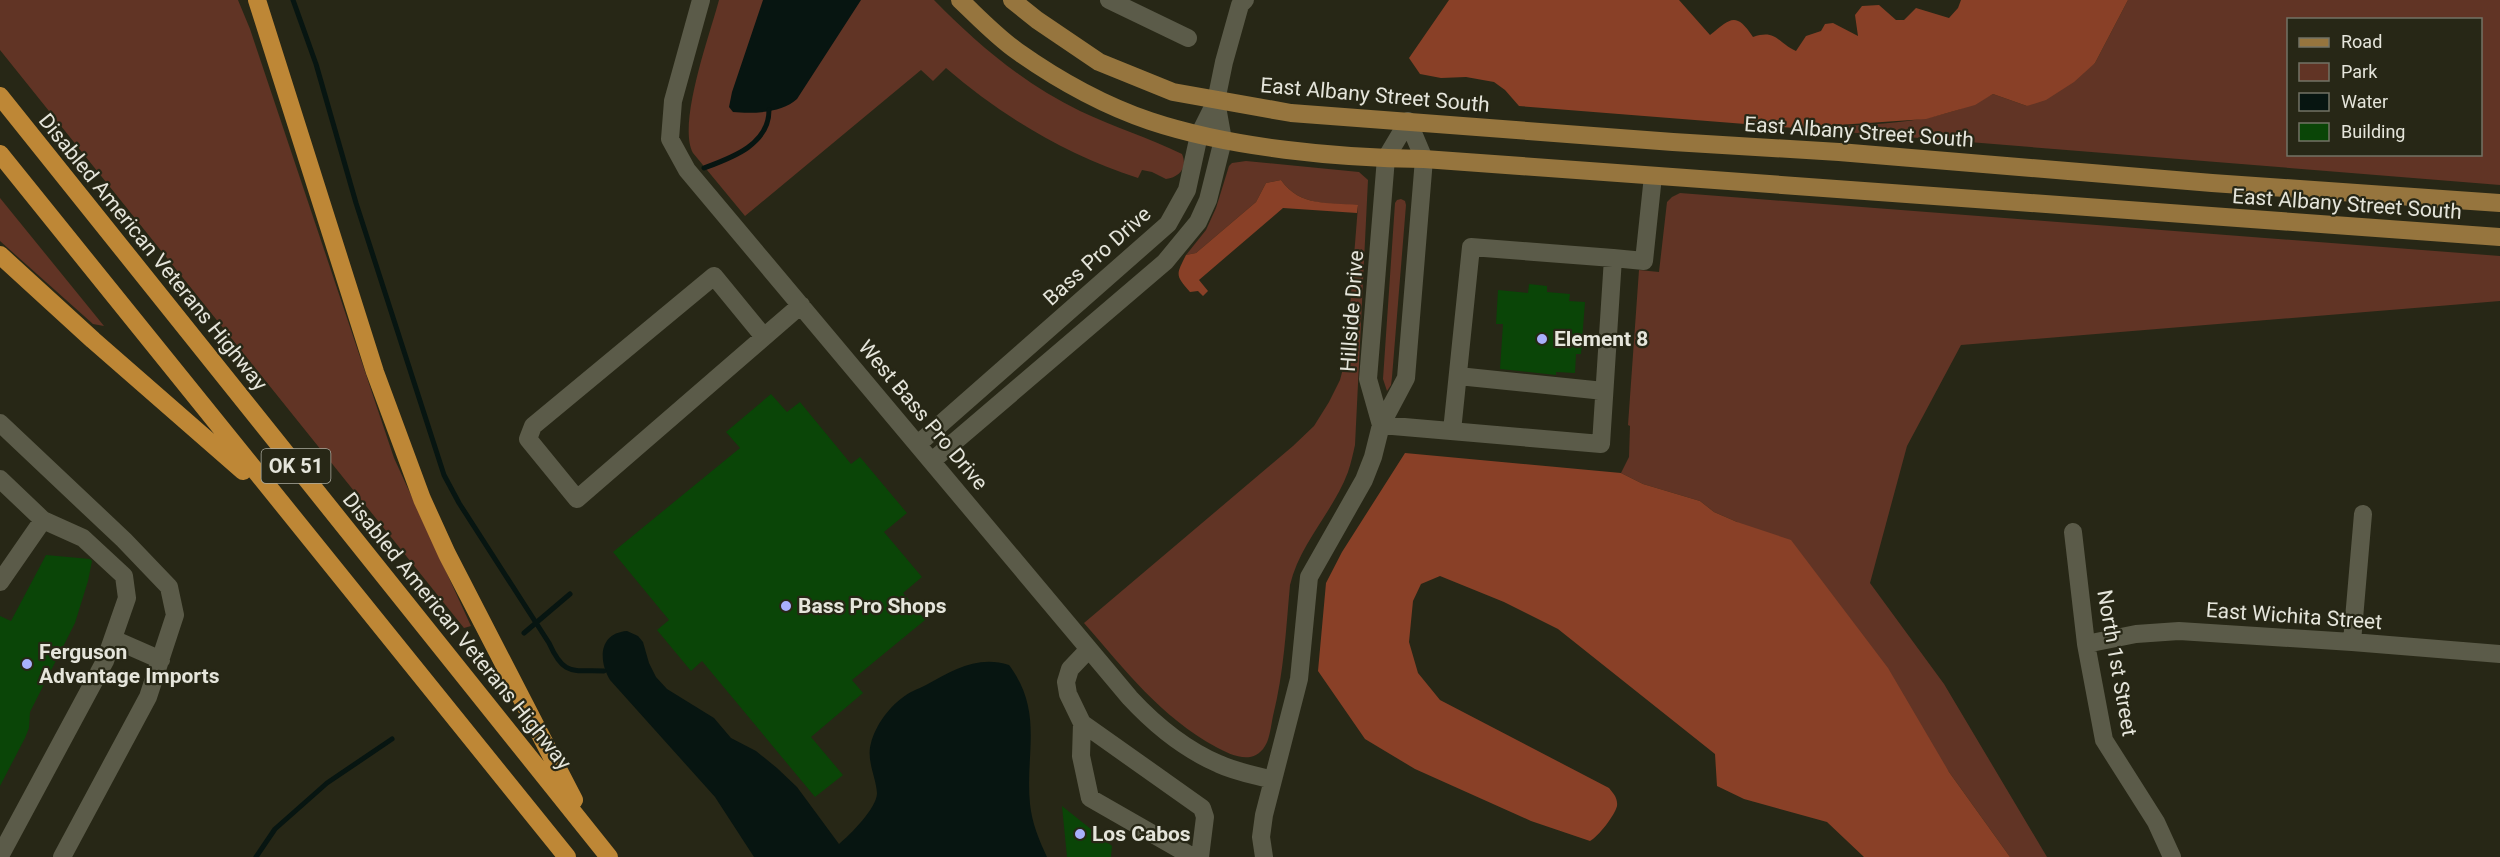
<svg xmlns="http://www.w3.org/2000/svg" width="2500" height="857" viewBox="0 0 2500 857" font-family="Roboto,sans-serif">
<style>
.green{fill:#613425;fill-rule:evenodd}
.forest{fill:#894027}
.water{fill:#071511}
.lines{fill:none;stroke-linecap:round;stroke-linejoin:round}
.stream{stroke:#071511;stroke-width:5}
.building{fill:#0a4507}
.minor{stroke:#5b5b49;stroke-width:18}
.major{stroke:#96753e;stroke-width:18}
.highway{stroke:#be8736;stroke-width:18}
.poi-dot{fill:#a9b0fc;stroke:#272716;stroke-width:2}
.labels{text-anchor:middle;dominant-baseline:central;stroke-width:4.5;stroke-linejoin:round;paint-order:stroke}
.shield{fill:#272716;stroke:#acaca0;stroke-width:1.5}
.shield-label{font-size:20px;font-weight:bold;fill:#e5e5db}
.street-label{font-size:21px;fill:#e5e5db;stroke:#272716}
.poi-label{font-size:21px;font-weight:bold;fill:#e5e5db;stroke:#272716;text-anchor:start}
</style>
<rect width="100%" height="100%" fill="#272716"/>
<path class="green" d="M0,0h238l12,29 144,429 77,168 -7,2 -464,-578z
M719,0h215c43,44 90,84 146,111 34,16 69,27 102,43 6,14 -3,23 -16,25l-14,-7 -10,-2 -4,8c-71,-23 -135,-61 -192,-110l-13,13 -12,-11 -176,146 -52,-63c-16,-29 17,-119 26,-153z
M2128,0h372v185l-705,-57c65,-4 140,0 198,-34l34,12 68,-43zM2288,20h192v134h-192z
M1246,161l113,11 9,8 -13,265c-2,9 -4,18 -7,27 -15,40 -48,71 -58,113 -4,44 -6,87 -17,131 -2,9 -3,22 -8,30 -12,20 -34,9 -49,1 -55,-30 -91,-77 -132,-124l209,-177 21,-20 15,-24 11,-22 6,-23 12,-151c-30,-4 -58,1 -77,-26l-15,3 -10,19 -60,51 -10,2 20,-25 10,-22 13,-42 3,-3z
M1680,193l820,63v45l-539,44 -54,101 -37,137 74,101 103,173h-37l-61,-85 -212,-250 -23,-10 -14,-11 -57,-17 -22,-11 8,-16 1,-31 -2,-1 11,-155 20,2 8,-70 5,-5z
M0,198l104,128 -11,-2 -93,-83z
M1401,199l4,2 1,4 -14,172 -1,8 -4,6 -4,-12 12,-176 2,-3z"/>
<path class="forest" d="M1449,0h230l31,35c20,-15 25,-25 43,2 23,-8 24,5 43,14l10,-15 15,-5 4,-7 8,-1 25,13 -3,-21 7,-9 17,-1 17,15h8l12,-12 33,10 9,-10 3,-8h167l-33,63 -21,19 -28,18 -19,6 -34,-12 -18,11 -49,14 -131,9 -276,-22 -14,-16 -11,-8 -28,-5 -25,1 -21,-4 -11,-16z
M1281,180c19,27 47,22 77,25l-1,8 -74,-5 -84,72 9,11 -5,5 -5,-5 -8,1c-15,-17 -14,-17 -4,-37l10,-2 60,-51 10,-19z
M1405,453l216,20 22,11 57,17 14,11 23,10 54,18 97,128 61,104 61,85h-146l-37,-35 -83,-23 -27,-13 -2,-32 -157,-125 -54,-27 -64,-26 -19,8 -8,17 -4,41 9,31 22,27 169,88c4,5 9,10 8,18 -2,9 -19,31 -27,35l-59,-20 -116,-52 -50,-30 -47,-68 8,-88 16,-31z"/>
<path class="water" d="M763,0h98l-64,99c-15,14 -44,15 -64,13l-4,-5 3,-15z
M627,631l11,5 5,6 6,21 7,14 11,12 47,29 17,20 25,13 21,17 20,19 42,57c11,-9 38,-36 38,-51 -1,-16 -11,-33 -6,-50 4,-16 17,-35 31,-45 7,-6 16,-9 24,-13 27,-15 52,-30 83,-20 35,47 16,87 21,139 2,19 9,36 17,53h-293l-39,-60 -105,-117c-12,-20 -11,-47 17,-49z"/>
<g class="lines">
<path class="stream" d="M293,0l23,64 40,139 88,272 15,28 90,140c15,33 22,27 55,28
M704,168c27,-10 65,-23 65,-58
M524,633l46,-39
M256,857l19,-28 52,-46 65,-44"/>
</g>
<path class="building" d="M1529,284l18,2v6l23,2 -1,7 16,1 -4,52h-5l-1,19 -19,-1v3l-56,-6 3,-45h-7l2,-34 30,3z
M771,394l16,18 13,-10 51,62 9,-7 47,56 -23,19 38,45 -19,16 22,27 -73,60 11,13 -52,44 32,38 -28,22 -113,-136 -11,10 -34,-41 12,-10 -56,-68 127,-104 -14,-16z
M46,555l44,4 2,2 -4,20 -13,42 -45,89 -1,16 -4,10 -25,48v-170l11,5z
M1062,806l50,40 -1,11h-44z"/>
<g class="lines">
<path class="minor" d="M701,0l-28,101 -3,38 17,31 443,528c26,28 54,51 89,66 17,8 36,11 54,16
M1109,0l79,38
M1613,258l31,3 9,-85
M764,337l-50,-61 -181,150 -5,13 49,60 224,-194
M1458,376l146,15
M0,423l124,117 45,47 6,28 -27,82 -86,160
M1381,425l220,19 12,-186 -142,-11 -19,184
M1381,425l25,-47 18,-219 -16,-38
M918,444l250,-220 19,-34 12,-55 17,-34 8,-39 16,-57 5,-5
M932,461l233,-199 33,-40 10,-22 15,-60 -7,-39
M0,479l43,41 40,18 41,38 3,22 -22,63 -105,195
M2073,532l13,112 18,96 52,82 16,35
M0,582l43,-62
M113,639l48,21
M2352,642l11,-128
M2086,644l50,-10 43,-3 173,11 148,12
M1089,649l-19,20 -4,13 2,12 14,29 -1,33 9,42 103,59
M1082,723l120,85 3,9 -5,40
M1264,857l-3,-20 3,-22 35,-136 10,-102 55,-97 9,-23 8,-32 -13,-46 18,-221 22,-37"/>
<path class="major" d="M960,0c18,17 37,37 57,51 41,29 86,54 133,70 81,27 188,37 274,38l1076,78
M1012,0l25,20 62,42 74,30 118,21 382,29 166,10 373,31 288,20"/>
<path class="highway" d="M257,0l118,372 47,127 25,55 127,246
M0,96l609,761
M0,154l567,703
M0,255l93,85 150,131"/>
</g>
<g class="poi-dot">
<circle cx="1542" cy="339" r="6"/>
<circle cx="786" cy="606" r="6"/>
<circle cx="27" cy="664" r="6"/>
<circle cx="1080" cy="834" r="6"/>
</g>
<g class="labels">
<rect class="shield" x="261.5" y="449" width="69" height="34" rx="4.5"/>
<g class="shield-label">
<text x="296" y="466">OK 51</text>
</g>
<g class="street-label">
<text transform="translate(1375 95) rotate(5)">East Albany Street South</text>
<text transform="translate(1859 132) rotate(4)">East Albany Street South</text>
<text transform="translate(2347 204) rotate(4)">East Albany Street South</text>
<text transform="translate(153 252) rotate(51)">Disabled American Veterans Highway</text>
<text transform="translate(1097 256) rotate(-42)">Bass Pro Drive</text>
<text transform="translate(1352 311) rotate(-86)">Hillside Drive</text>
<text transform="translate(923 415) rotate(50)">West Bass Pro Drive</text>
<text transform="translate(2294 616) rotate(4)">East Wichita Street</text>
<text transform="translate(457 631) rotate(51)">Disabled American Veterans Highway</text>
<text transform="translate(2117 663) rotate(80)">North 1st Street</text>
</g>
<g class="poi-label">
<text x="1554" y="339">Element 8</text>
<text x="798" y="606">Bass Pro Shops</text>
<text x="39" y="652">Ferguson<tspan x="39" dy="24">Advantage Imports</tspan></text>
<text x="1092" y="834">Los Cabos</text>
</g>
</g>
<rect x="2287" y="18" width="195" height="138" fill="#272716" stroke="#737365" stroke-width="1.5"/>
<rect x="2299" y="38" width="30" height="9" fill="#96753e" stroke="#737365" stroke-width="1.5"/>
<text x="2341" y="48" font-size="18" fill="#e5e5db">Road</text>
<rect x="2299" y="63" width="30" height="18" fill="#613425" stroke="#737365" stroke-width="1.5"/>
<text x="2341" y="78" font-size="18" fill="#e5e5db">Park</text>
<rect x="2299" y="93" width="30" height="18" fill="#071511" stroke="#737365" stroke-width="1.5"/>
<text x="2341" y="108" font-size="18" fill="#e5e5db">Water</text>
<rect x="2299" y="123" width="30" height="18" fill="#0a4507" stroke="#737365" stroke-width="1.5"/>
<text x="2341" y="138" font-size="18" fill="#e5e5db">Building</text>
</svg>
